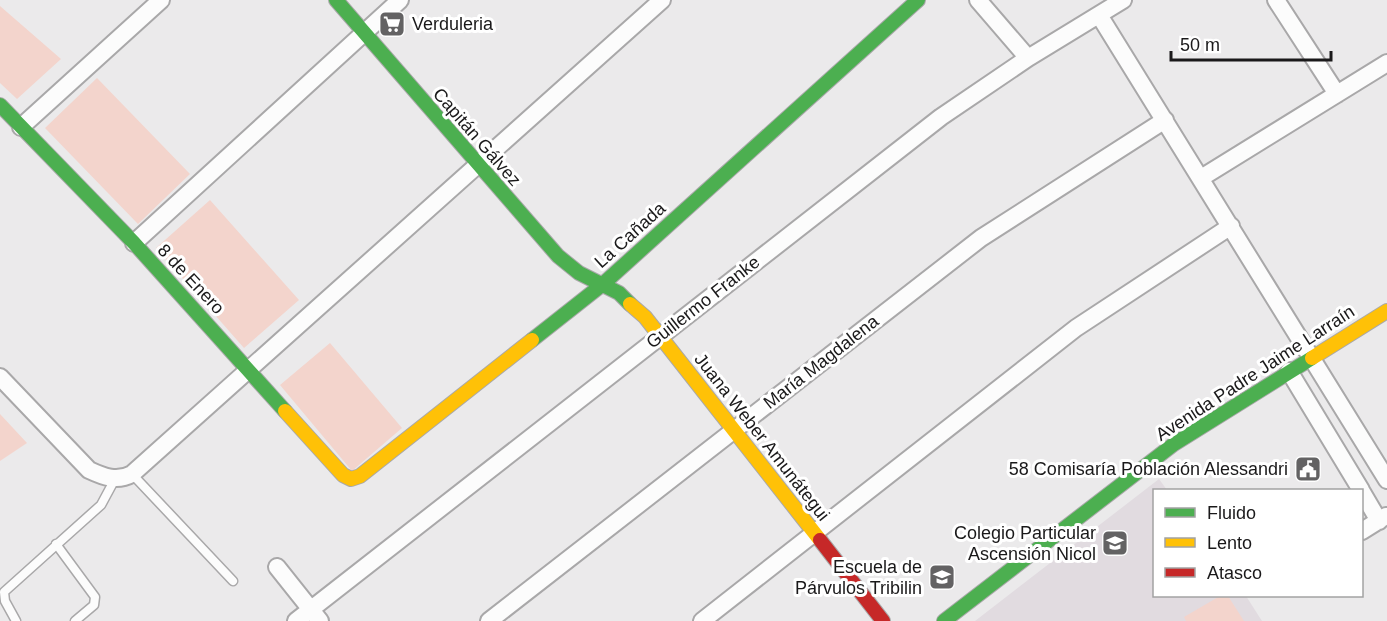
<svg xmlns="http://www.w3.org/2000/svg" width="1387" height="621" viewBox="0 0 1387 621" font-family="Helvetica,sans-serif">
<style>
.built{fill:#e1dbe0}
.green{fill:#f3d4cc}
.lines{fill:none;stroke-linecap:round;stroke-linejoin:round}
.lane-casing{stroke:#a9a8a9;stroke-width:11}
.street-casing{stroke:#a9a8a9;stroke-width:20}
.fast-casing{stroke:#a9a8a9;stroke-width:16}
.slow-casing{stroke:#a9a8a9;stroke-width:16}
.jam-casing{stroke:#a9a8a9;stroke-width:16}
.lane{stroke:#fcfcfc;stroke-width:8}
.street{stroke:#fcfcfc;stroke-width:16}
.fast{stroke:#4caf50;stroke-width:14}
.slow{stroke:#ffc107;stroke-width:14}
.jam{stroke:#c62828;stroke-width:14}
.labels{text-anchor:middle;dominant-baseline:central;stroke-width:6;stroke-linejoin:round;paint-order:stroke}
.poi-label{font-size:18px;fill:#1a191a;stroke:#fff;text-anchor:end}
.street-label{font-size:18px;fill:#1a191a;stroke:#fff}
</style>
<rect width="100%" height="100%" fill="#ebeaeb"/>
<path class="built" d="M1159,479l8,11h-13v106h92l16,25h-287z"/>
<path class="green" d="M0,6l61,53 -44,40 -17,-16z
M97,78l93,96 -52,50 -93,-96z
M210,200l89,100 -55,48 -88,-100z
M330,343l72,85 -50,43 -72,-86z
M0,414l27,29 -27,18z
M1220,596h8l16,25h-58l-2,-4z"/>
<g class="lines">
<defs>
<path id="lane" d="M132,474l101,107
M56,544l39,53 -1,8 -19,16
M16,621l-11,-20 -1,-9 97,-87 14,-26"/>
<path id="street" d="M978,0l50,58
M1276,0l61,94
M1099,15l288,465
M21,127l140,-127
M1201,178l186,-115
M134,243l266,-243
M1289,371l72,119
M0,377l89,93c15,7 28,12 43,4l530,-474
M1362,492l17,29
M1362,531l24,-15
M277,567l43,54
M296,621l645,-504 87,-59 95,-58
M489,621l492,-383 184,-118
M702,621l374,-293 155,-102"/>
<path id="fast" d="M336,0l222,256 21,17 40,20 11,11
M0,105l134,138 151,168
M532,340l71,-56 315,-284
M944,621l230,-177 138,-86"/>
<path id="slow" d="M630,304l15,13 175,223
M1312,358l75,-47
M285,411l58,64 8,4 9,-3 172,-136"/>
<path id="jam" d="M820,540l63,81"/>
</defs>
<use href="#lane" class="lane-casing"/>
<use href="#street" class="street-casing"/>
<use href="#fast" class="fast-casing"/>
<use href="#slow" class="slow-casing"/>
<use href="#jam" class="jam-casing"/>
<use href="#lane" class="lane"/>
<use href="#street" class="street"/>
<use href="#fast" class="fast"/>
<use href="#slow" class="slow"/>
<use href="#jam" class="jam"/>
</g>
<defs>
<symbol id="supermarket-square" viewBox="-11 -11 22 22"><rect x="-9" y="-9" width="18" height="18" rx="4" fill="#636263" stroke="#fff"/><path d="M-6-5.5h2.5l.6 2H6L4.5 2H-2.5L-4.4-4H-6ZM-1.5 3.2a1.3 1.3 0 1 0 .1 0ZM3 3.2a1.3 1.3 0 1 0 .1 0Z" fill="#fff"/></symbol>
<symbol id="civic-square" viewBox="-11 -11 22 22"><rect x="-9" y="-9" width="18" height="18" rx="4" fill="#636263" stroke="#fff"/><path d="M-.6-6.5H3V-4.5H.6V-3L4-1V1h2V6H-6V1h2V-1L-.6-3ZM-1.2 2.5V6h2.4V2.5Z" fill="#fff"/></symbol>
<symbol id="school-square" viewBox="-11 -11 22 22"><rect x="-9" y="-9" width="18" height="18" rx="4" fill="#636263" stroke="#fff"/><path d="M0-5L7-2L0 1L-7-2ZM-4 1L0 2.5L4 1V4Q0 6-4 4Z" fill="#fff"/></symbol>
</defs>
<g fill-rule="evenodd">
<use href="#supermarket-square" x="377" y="9" width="30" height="30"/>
<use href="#civic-square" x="1293" y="454" width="30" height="30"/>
<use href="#school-square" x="1100" y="528" width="30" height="30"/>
<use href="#school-square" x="927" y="562" width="30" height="30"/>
</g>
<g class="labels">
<g class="poi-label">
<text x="412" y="24" text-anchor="start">Verduleria</text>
<text x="1288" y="469">58 Comisaría Población Alessandri</text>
<text x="1096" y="533">Colegio Particular<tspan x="1096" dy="21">Ascensión Nicol</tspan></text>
<text x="922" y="567">Escuela de<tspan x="922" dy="21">Párvulos Tribilin</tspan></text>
</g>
<g class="street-label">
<text transform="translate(477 137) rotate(49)">Capitán Gálvez</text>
<text transform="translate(630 235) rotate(-42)">La Cañada</text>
<text transform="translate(191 279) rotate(47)">8 de Enero</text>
<text transform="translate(703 302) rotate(-38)">Guillermo Franke</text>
<text transform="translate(821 362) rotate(-38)">María Magdalena</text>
<text transform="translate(1255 373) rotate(-33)">Avenida Padre Jaime Larraín</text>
<text transform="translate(762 437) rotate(52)">Juana Weber Amunátegui</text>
</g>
</g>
<rect x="1153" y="489" width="210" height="108" fill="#ffffff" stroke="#a3a3a3" stroke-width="1.5"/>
<rect x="1165" y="508" width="30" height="9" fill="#4caf50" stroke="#a3a3a3" stroke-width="1.5"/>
<text x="1207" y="519" font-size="18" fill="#1a191a">Fluido</text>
<rect x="1165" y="538" width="30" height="9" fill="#ffc107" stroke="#a3a3a3" stroke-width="1.5"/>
<text x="1207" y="549" font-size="18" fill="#1a191a">Lento</text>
<rect x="1165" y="568" width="30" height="9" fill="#c62828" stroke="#a3a3a3" stroke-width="1.5"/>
<text x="1207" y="579" font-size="18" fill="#1a191a">Atasco</text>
<path d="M1171 51v9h160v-9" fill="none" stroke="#1a191a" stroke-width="3"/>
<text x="1180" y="51" font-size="18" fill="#1a191a" stroke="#ffffff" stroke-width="4.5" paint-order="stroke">50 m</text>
</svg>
